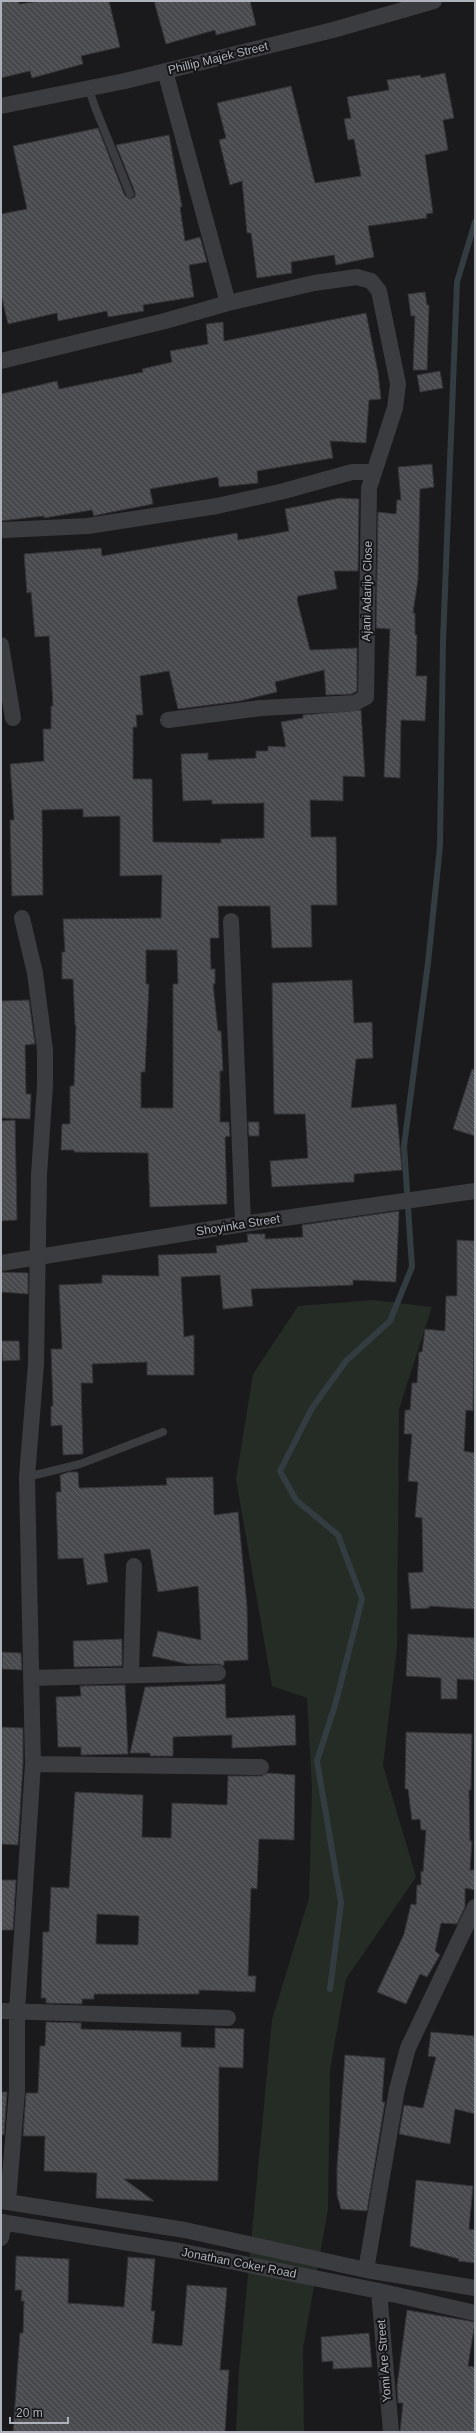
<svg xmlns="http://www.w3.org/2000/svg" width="476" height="2433" viewBox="0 0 476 2433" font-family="Helvetica,sans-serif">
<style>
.green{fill:#242c25}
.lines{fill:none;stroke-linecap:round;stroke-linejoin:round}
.stream{stroke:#333c41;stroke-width:6}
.building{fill:url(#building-back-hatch);stroke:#343438;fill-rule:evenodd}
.service{stroke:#3b3c40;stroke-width:8}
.minor{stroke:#3b3c40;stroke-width:16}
.labels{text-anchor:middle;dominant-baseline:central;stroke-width:4;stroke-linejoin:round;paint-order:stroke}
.street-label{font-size:12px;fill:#aeb2ba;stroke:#151517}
</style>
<defs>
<pattern id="building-back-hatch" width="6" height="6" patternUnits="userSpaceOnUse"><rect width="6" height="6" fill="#494a4e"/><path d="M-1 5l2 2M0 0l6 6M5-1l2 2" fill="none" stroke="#616265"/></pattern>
</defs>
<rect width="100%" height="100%" fill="#1a1a1c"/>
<path class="green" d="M373,1300l59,7 -33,102 -2,238 -14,118 33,112 -70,102 -16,91 -2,139 -25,139 1,84h-68l3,-62 33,-350 37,-122 3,-110 -5,-90 -35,-12 -36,-207 17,-105 45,-68z"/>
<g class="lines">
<path class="stream" d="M330,1989l11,-86 -24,-142 19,-59 26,-103 -24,-64 -42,-35 -16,-29 32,-63 34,-47 44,-40 22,-54 -8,-121 24,-183 12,-117 3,-204 14,-360 18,-60"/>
</g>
<path class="building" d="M1,1h18v3l21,-3h69l11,46 -39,9 2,8 -51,14 -2,-7 -29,7z
M154,1h96l6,24 -40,10 -1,-5 -49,14z
M445,73l9,45 -11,2 5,30 -23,5 8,58 -7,1 1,4 -59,8 6,31 -38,8 -2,-10 -43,7 1,11 -35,5 -6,-45h-4l-5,-52 -12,4 -11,-45 7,-2 -9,-35 74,-17 24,97 46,-7 -7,-37 -6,1 -4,-21 7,-1 -4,-21 42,-7 -2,-10 33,-5 1,3z
M98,128l27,68 5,3 5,-2v-5l-19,-47 53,-10 13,72h-2l5,34 15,-4 7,25 -18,3 5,32 -51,8 1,6 -36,6 -1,-6 -49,10 -1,-8 -49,11 -7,-30v-80l26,-5 -14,-63z
M425,292l2,13h2l-2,65h-14l2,-54h-4l-3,-22z
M366,313l12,59 3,27 -12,1 -3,43 -36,-2 3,17 -76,13 1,12 -39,4 -1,-10 -68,12 3,15 -46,9 -13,3 -2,-6 -48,8v-2l-43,5v-127l56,-13 2,8 84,-17 -1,-3 30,-7 -2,-11 38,-7 -2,-20 17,-2 1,19z
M440,371l3,17 -23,4 -3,-17z
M432,464l2,23 -14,2 -2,90 -5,34h2v22h2l-1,41h11l-2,45 -24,-1 -1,58 -16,-1 6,-148 -14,-1 2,-116 18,2 1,-14h4l-3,-33z
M340,498l19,1 -1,72h-24l3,18 -39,7 -1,4 13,50 47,-2v43l-5,3 -26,1 -2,-25 -49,12 2,10 -37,9 -62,8 -9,-38 -29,5 3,39h-7l1,12h-4v52h19l1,63 68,1v-4l43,-1v-35l-52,1v-4l-29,1 -2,-47 27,-1v7l48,-2v-7h12v-5l18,1 -5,-25 22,-4v-3l58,-5 4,67 -22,-1v25l-33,-1 1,37h25l1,68h-26l1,42 -40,1 -2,-42h-52l1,32h-9l1,31h4v15h-2l5,47h3l2,40h-3v51h9l1,14 -5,1 2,67 -77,3 -2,-54 -74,-1v-2h-13l1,-26h8v-38h4l2,-61h-1l-2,-46h-11v-27h3l-2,-33 98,-1 1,-43 -42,1v-60l-37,1v-8l-41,1 1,85 -31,1 -2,-76h4l-4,-56 34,-3 -1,-32h8v-23h2l-4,-70 -14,1 -4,-45 -4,1 -3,-39 77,-6 1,8 135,-23 1,7 18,-3 33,-6 -4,-22zM146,950h31l1,34h-5v124h-32v-36h4l4,-88h-3z
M352,980l2,43 18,-1 1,36 -17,1 -5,49 45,-4 6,66 -48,4v8l-82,5 -2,-26 38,-3 -3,-44h-31l-2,-131z
M29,1000l6,44 -10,1 1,49h5l-1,25 -29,-1v-117z
M472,1069l3,1v66l-22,-7z
M15,1120l2,100 -16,1v-100z
M248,1122h11v14h-10z
M399,1211l-3,71 -43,-2v5l-102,4 2,17 -30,3 -3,-34 -39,2 3,60 10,-2v40h-47v-13l-55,2 1,19h-12l2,71 -20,1 -1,-30 -11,1v-20h2l-2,-57h11l-3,-64 43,-2v-8l57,1 -1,-21 59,-2 -1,-7 32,-4 -1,-8h18v5l38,-2 -1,-12z
M457,1240l18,1 -2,170 -7,-1 -2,41 11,2v156l-46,-3v2l-18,1 -3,-36 15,-1 -1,-54 -7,-1 3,-35 -10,-1 4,-47h-8l1,-24h5l2,-27h5l2,-31h3l3,-23 20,2 1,-35h11z
M1,1272l27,1v21l-27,-2z
M1,1341h18l1,19 -17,1z
M69,1472h9l1,16 88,-3 -1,-7 47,-1 1,38 24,-3 9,94 1,54 -24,1v5l-6,-2h-30l-36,-8 6,-25 43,9 -3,-54 -40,6 -8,-43 -46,5 4,28 -21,3 -4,-27 -25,1 -2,-67h5l-1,-17z
M408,1634l67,4 -1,42 -17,-1v20h-16v-21l-35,-2z
M122,1639v27l-48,1 -1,-26z
M2,1652l19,1 1,17 -20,-1z
M225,1684l1,34 69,-3 1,30 -64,3v-13l-59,2v19h-23v-3h-20l15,-66z
M125,1685l3,69 -47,1v-8h-23l-2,-50 25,-1 -1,-10z
M1,1727l22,1v36l-5,81 -17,-1z
M406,1732l66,2 -1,56h-2l1,51h2l-2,29h5v20l-10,-2v19l-8,17 -16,-1 -6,28 5,4 -13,22 -7,-3 -14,30 -29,-12 27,-58 7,-30 5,1 1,-20h4v-14l2,1 3,-42h-5l-1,-11 -8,1 -4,-31h-3z
M268,1773l27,2 -1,65 -35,-1 -2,50 -6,-1 -3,88h8l-1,16 -56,-2v4h-105v5h-12v5l-36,-1v-5h-5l2,-66h6l2,-45 18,1 6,-96 68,3 -1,42 29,1 1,-35 55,2 1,-29h33zM97,1914l42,2 -1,29 -42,-1z
M1,1880h15l-3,50h-12z
M46,2022l35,1v6l100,3v15l34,1v-20l29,1 -1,39 -24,-1 -1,114 -94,-2 30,22 -58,-3 1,-25 -53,-2 1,-35h-22l3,-43h12l2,-47h5z
M431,2032l44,4v78l-20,-5 -5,35 -51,-10 5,-29 19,3 13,-51 -8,-1z
M345,2055l40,3 -3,44h3l-18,109 -26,-2 -4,-14v-28z
M1,2092h6l-3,43h-3z
M416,2180l57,6 -4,43 6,1v33l-17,-2 1,-2 -49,-13z
M16,2256l53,3 -1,44 56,4 4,-50 27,2 -4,52h4l-3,32 30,3 5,-61 40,3 -7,82h9l-4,62h-212l7,-99h3l1,-32h-3l1,-11h-7z
M407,2310l68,12 -7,44 7,1v65h-75l3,-29h-5l-1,-17z
M369,2333l3,34 -39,2v-8l-11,1 -1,-25z"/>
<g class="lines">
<path class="service" d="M88,87l7,20 35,87
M27,1477l53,-13 83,-32"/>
<path class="minor" d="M165,71l63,232
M1,106l124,-25 208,-51 101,-29
M1,361l164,-40 63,-18 86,-20 43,-6 14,4 8,10 19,93 -3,24 -26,80 -3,209 -11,6 -94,5 -93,12
M4,530l84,-4 129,-20 67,-15 68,-19h21
M1,645l12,73
M231,921l12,303
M1,1263l242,-39 232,-33
M131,1675l3,-109
M31,1678l187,-5
M33,1764l228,3
M1,2011l227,7
M1,2201l184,29 181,40 109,18
M8,2201l9,-109v-81l16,-247 -6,-287 9,-113 3,-189 6,-90v-35l-10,-77 -13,-55
M1,2222l178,29 200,40 96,22
M1,2238l3,-16
M366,2270l31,-181 11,-41 67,-141
M379,2291l12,141"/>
</g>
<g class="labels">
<g class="street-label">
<text transform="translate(218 58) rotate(-14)">Phillip Majek Street</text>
<text transform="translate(367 591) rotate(-89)">Ajani Adarijo Close</text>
<text transform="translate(238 1225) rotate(-9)">Shoyinka Street</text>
<text transform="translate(239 2263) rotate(11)">Jonathan Coker Road</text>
<text transform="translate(384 2361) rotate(-94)">Yomi Are Street</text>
</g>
</g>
<rect width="476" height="2433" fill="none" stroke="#aeb2ba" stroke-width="4"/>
<path d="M10 2417v6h58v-6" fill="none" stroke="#aeb2ba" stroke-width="2"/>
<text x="16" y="2417" font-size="12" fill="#aeb2ba" stroke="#151517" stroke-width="3" paint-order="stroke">20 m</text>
</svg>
